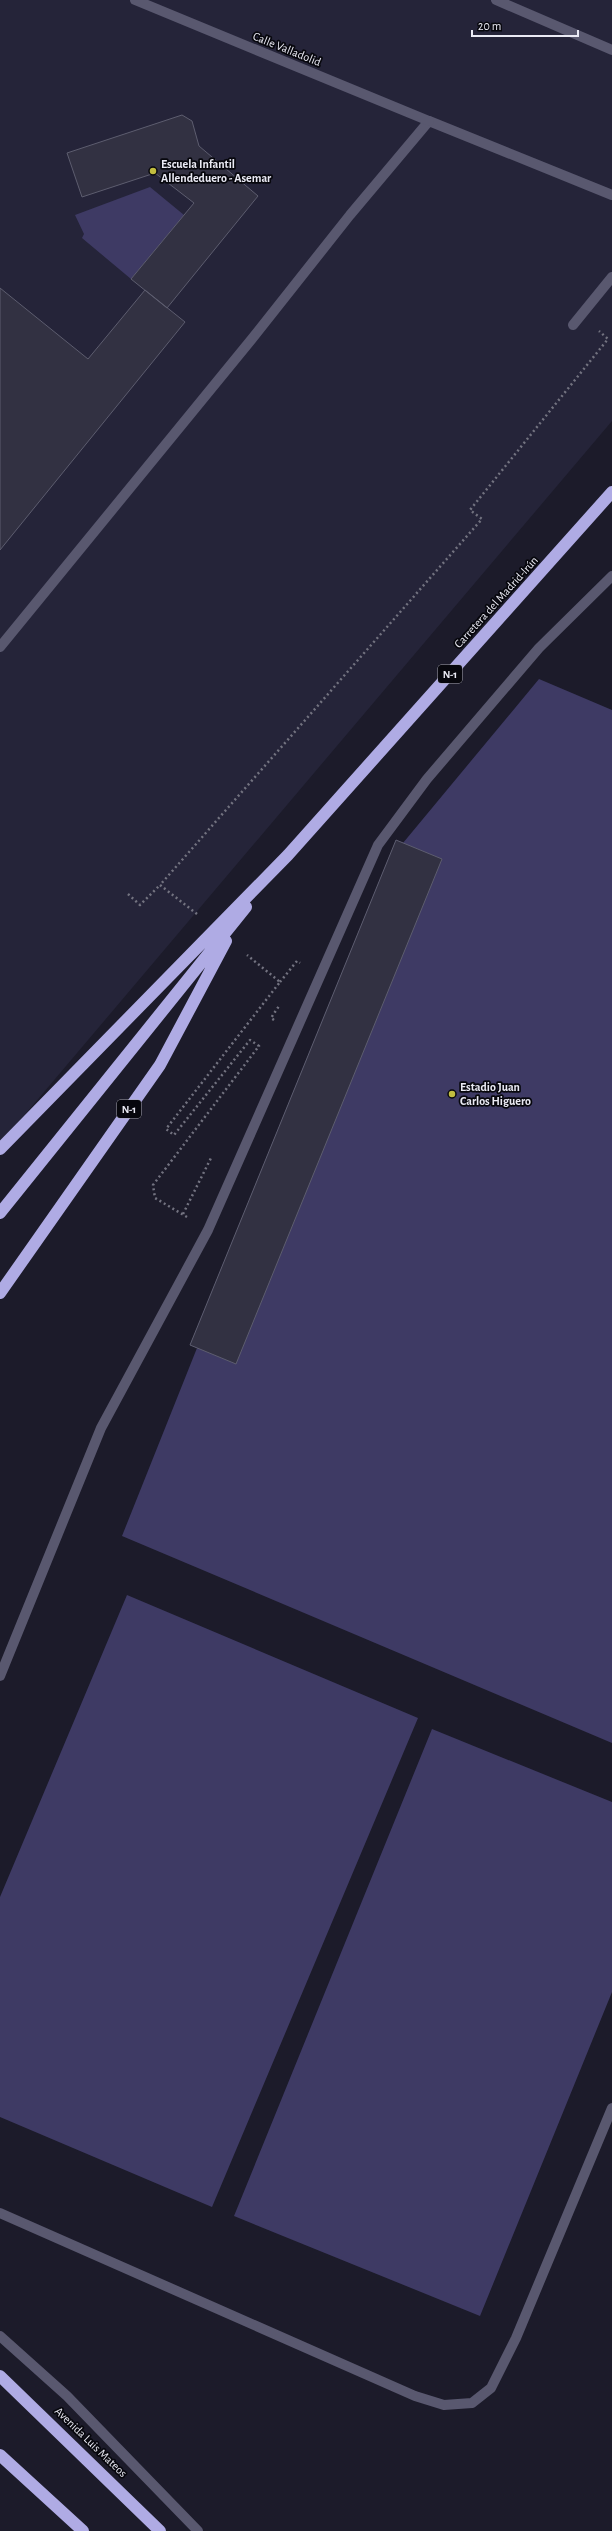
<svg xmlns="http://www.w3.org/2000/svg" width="612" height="2531" viewBox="0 0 612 2531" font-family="'Alegreya Sans',sans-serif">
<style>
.built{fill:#252439}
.green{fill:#3e3a64}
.building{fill:#323142;stroke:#5d5d6f}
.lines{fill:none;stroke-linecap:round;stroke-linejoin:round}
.path{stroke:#737380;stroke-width:2.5;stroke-dasharray:2 3;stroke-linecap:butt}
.lane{stroke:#59586f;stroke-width:10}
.street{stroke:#59586f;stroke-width:10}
.highway{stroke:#afabe4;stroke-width:12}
.poi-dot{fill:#c2bd3f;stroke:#07070d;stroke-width:1.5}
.labels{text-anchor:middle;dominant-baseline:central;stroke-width:3.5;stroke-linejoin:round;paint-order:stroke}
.shield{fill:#07070d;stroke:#a6a6af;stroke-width:1}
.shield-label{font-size:11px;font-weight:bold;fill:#eaeaf4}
.street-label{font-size:12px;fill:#eaeaf4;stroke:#07070d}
.poi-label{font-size:12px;font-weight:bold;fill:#eaeaf4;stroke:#07070d;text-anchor:start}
</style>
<rect width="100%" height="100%" fill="#1c1b2a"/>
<path class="built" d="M0,0h612v421l-612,723z"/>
<path class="green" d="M150,187l34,28 -53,64 -49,-41 2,-4 -9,-19z
M539,679l73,31v1033l-490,-207 75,-188 -7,-3 206,-505 7,3z
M127,1595l291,123 -206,489 -212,-90v-220z
M432,1729l180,73v190l-132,324 -246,-100z"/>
<path class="building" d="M182,115l10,6 7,25 59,50 -91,112 -36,-29 63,-76 -39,-30 -73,24 -15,-44z
M0,288l88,71 57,-69 40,32 -185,228z
M396,840l46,19 -206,505 -46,-19z"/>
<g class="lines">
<path class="path" d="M128,894l12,11 20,-20
M197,914l-37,-29 322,-366 -12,-9 138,-171 -9,-8
M280,982l17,-21 3,2
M274,1020l-3,-2 8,-12
M183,1214l28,-56
M187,1217l-32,-19 -2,-13 106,-139 -9,-6 -76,95 -8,-6 114,-147 -33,-27"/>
<path class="lane" d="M496,0l116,50
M573,325l39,-48
M0,647l251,-307 99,-125 79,-94 183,74"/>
<path class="street" d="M135,0l294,121
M0,1676l101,-248 107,-198 170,-385 49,-66 112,-131 73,-72
M0,2213l415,183 29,9 28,-2 19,-15 25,-50 96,-230
M0,2336l67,60 131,135"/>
<path class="highway" d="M0,1149l288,-294 324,-363
M0,1213l246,-306
M0,1293l160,-228 66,-124
M0,2376l160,155
M0,2455l83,76"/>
</g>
<g class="poi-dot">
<circle cx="153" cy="171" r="4"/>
<circle cx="452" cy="1094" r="4"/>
</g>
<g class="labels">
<g class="shield">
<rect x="438" y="665" width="24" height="18" rx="3"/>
<rect x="117" y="1100" width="24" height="18" rx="3"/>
</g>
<g class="shield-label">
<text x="450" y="674">N-1</text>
<text x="129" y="1109">N-1</text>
</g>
<g class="street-label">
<text transform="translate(287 49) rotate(22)">Calle Valladolid</text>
<text transform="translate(496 602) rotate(-48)">Carretera del Madrid-Irún</text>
<text transform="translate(91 2442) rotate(44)">Avenida Luis Mateos</text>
</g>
<g class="poi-label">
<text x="161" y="164">Escuela Infantil<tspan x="161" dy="14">Allendeduero - Asemar</tspan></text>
<text x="460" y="1087">Estadio Juan<tspan x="460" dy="14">Carlos Higuero</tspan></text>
</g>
</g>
<path d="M472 30v6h106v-6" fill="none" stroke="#eaeaf4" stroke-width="2"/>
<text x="478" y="30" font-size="12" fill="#eaeaf4" stroke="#07070d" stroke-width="3" paint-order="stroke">20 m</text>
</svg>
